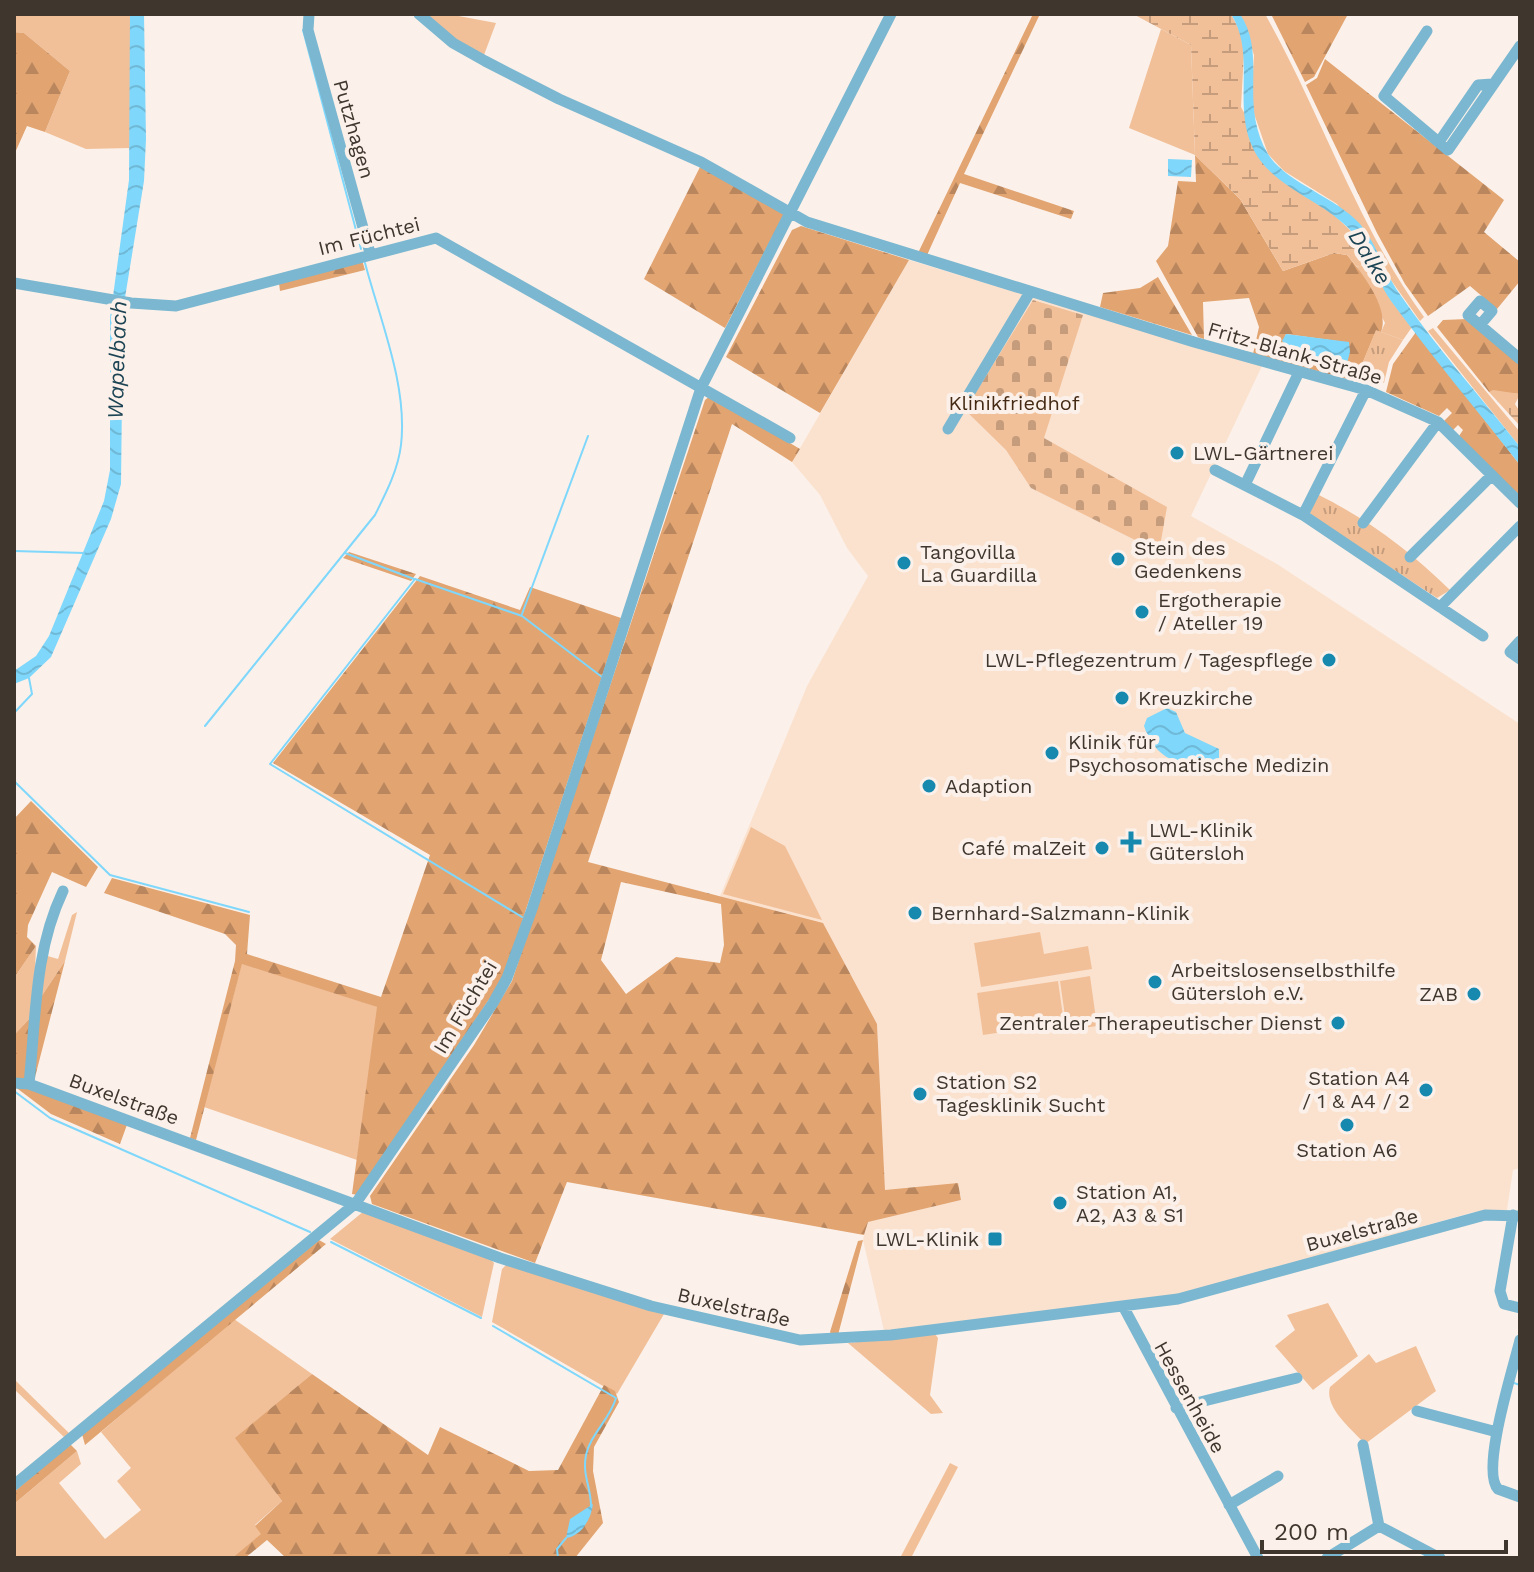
<svg xmlns="http://www.w3.org/2000/svg" width="1534" height="1572" viewBox="0 0 1534 1572" font-family="'Work Sans',sans-serif">
<style>
.built{fill:#fbe2cf}
.grass{fill:#f1c099}
.forest{fill:url(#forest-firs);fill-rule:evenodd}
.wetland{fill:url(#wetland-marsh)}
.cemetery{fill:url(#cemetery-stones)}
.park{fill:url(#park-tufts)}
.water{fill:url(#water-waves)}
.lines{fill:none;stroke-linecap:round;stroke-linejoin:round}
.stream{stroke:#7fd7fb;stroke-width:2}
.minor{stroke:#7bb7d0;stroke-width:11}
.poi-dot{fill:#1789ae;stroke:#fbf1ea;stroke-width:3}
.labels{text-anchor:middle;dominant-baseline:central;stroke-width:8;stroke-linejoin:round;paint-order:stroke}
.street-label{font-size:20px;fill:#3f362e;stroke:#fbf1ea}
.park-label{font-size:20px;fill:#442a14;stroke:#fbf1ea}
.poi-label{font-size:20px;fill:#3f362e;stroke:#fbf1ea;text-anchor:start}
.water-label{font-size:22px;font-style:italic;fill:#1d4454;stroke:#fbf1ea}
</style>
<defs>
<pattern id="forest-firs" width="22" height="20" patternUnits="userSpaceOnUse" patternTransform="scale(2)"><rect width="22" height="20" fill="#e2a471"/><path d="M5 1l3.5 6h-7zM16 11l3.5 6h-7z" fill="#b9865d"/></pattern>
<pattern id="wetland-marsh" width="20" height="14" patternUnits="userSpaceOnUse" patternTransform="scale(2)"><rect width="20" height="14" fill="#f1c099"/><path d="M1 5h8M5 5V1M11 12h8M15 12V8" fill="none" stroke="#c59d7d"/></pattern>
<pattern id="cemetery-stones" width="16" height="16" patternUnits="userSpaceOnUse" patternTransform="scale(2)"><rect width="16" height="16" fill="#f1c099"/><path d="M2 7V4a2 2 0 0 1 4 0v3zM10 15v-3a2 2 0 0 1 4 0v3z" fill="#c59d7d"/></pattern>
<pattern id="park-tufts" width="24" height="20" patternUnits="userSpaceOnUse" patternTransform="scale(2)"><rect width="24" height="20" fill="#f1c099"/><path d="M3 7l-1-3M5 7V3M7 7l1-3M15 17l-1-3M17 17v-4M19 17l1-3" fill="none" stroke="#c59d7d"/></pattern>
<pattern id="water-waves" width="16" height="10" patternUnits="userSpaceOnUse" patternTransform="scale(2)"><rect width="16" height="10" fill="#7fd7fb"/><path d="M0 5q4-4 8 0t8 0" fill="none" stroke="#6fb9d7"/></pattern>
</defs>
<rect width="100%" height="100%" fill="#fbf1ea"/>
<path class="built" d="M909,260l353,106 -71,150 86,48 243,160v444l-7,2 -6,40 -33,2 -297,83 -293,36 -21,-91 4,-18 94,-22 -3,-16 -73,7 -8,-167 -157,-128 87,-210 61,-110 -21,-28 -27,-53 -28,-33z"/>
<path class="grass" d="M14,14h116l1,134 -45,1 -41,-17 25,-61 -46,-38 -10,-1z
M424,14h24l48,9 -12,32 -30,-15z
M1240,14h25c56,99 92,211 159,303l-4,4 -83,-117 -53,-33 -16,-17 -17,-49 3,-50z
M1161,29l30,16 4,110 -66,-27z
M1371,262l19,37 22,28 -9,13 -22,-8 4,-9 -28,-56z
M1433,328l87,104v15l-92,-116z
M751,827l34,19 37,74 -99,-26z
M77,912l-12,49 -24,36 3,-42 14,4 14,-44z
M1040,932l4,22 44,-8 4,23 -111,18 -7,-44z
M36,946l-3,69 -19,20v-57z
M242,963l136,44 -21,153 -153,-53z
M1090,976l7,50 -30,4 -7,-49z
M1058,981l6,42 -81,12 -6,-42z
M364,1211l125,46 5,6 -12,54 -152,-78z
M507,1264l157,50 -47,80 -125,-72 10,-53z
M1328,1303l30,53 -45,34 -38,-44 20,-16 -8,-15z
M234,1319l78,55 -76,64 46,63 -27,24 7,9 -30,24h-218v-54l63,-53 4,13 -22,19 46,56 36,-29 -24,-29 14,-13 -30,-36z
M935,1334l3,4 -8,57 13,18 -12,1 -83,-71z
M1416,1346l20,45 -71,53c-13,-15 -41,-36 -35,-57l39,-33 7,9z
M14,1379l56,55 -5,4 -51,-49z
M950,1463l8,4 -47,91h-11z"/>
<path class="forest" d="M1033,14h7l-76,160 110,37 -3,8 -111,-36 -33,72 -9,-2z
M1271,14h77l-34,63 -9,5z
M14,32l10,1 46,38 -25,61 -18,-6 -13,29z
M1325,59l179,141 -20,32 36,30v19l-23,28 -27,-23 -42,30 -23,-32 -28,-51 -71,-148 11,-7z
M1195,155l45,44 43,72 51,-18 13,2c15,18 43,53 34,77l-5,-1 -21,50 -102,-27 6,-27 -10,-29 -46,4 1,37 -6,-2 -42,-76 12,-15 10,-65 18,1zM1286,334l51,7 1,26c-21,-1 -40,-10 -55,-26z
M700,167l84,47 -59,114 -81,-49z
M801,226l108,34 -89,153 -94,-56 66,-127z
M362,260l3,10 -85,21 -1,-8z
M1158,277l34,58 -92,-28 3,-14 37,-5z
M1467,319l53,44v31l-31,-2 -52,-65 6,-7z
M1416,332l104,133v32l-61,-61 4,-6 -5,-5 -5,5 -9,-9 8,-8 -5,-5 -8,8 -53,-24 7,-28z
M710,396l90,53 -8,13 -60,-38 -144,438 235,61 54,101 8,166 73,-7 3,17 -93,22 -4,13 -297,-53 -32,81 -163,-59 -2,-8 104,-151 38,-64 193,-581zM621,882l100,22 3,41 -4,18 -44,-6 -50,37 -25,-34z
M349,552l67,22 -5,7 -68,-23z
M420,576l100,34 10,-23 91,31 -117,359 -146,218 -6,-1 25,-187 -135,-43 -46,176 -6,-2 45,-177 1,-16 -11,-11 -121,-41 8,-15 138,37 -3,39 134,43 49,-142 -157,-92z
M31,801l67,66 -12,20 -34,-15 -24,53 -1,12 9,9 -22,32v-159z
M65,961l-31,120 7,-84z
M33,1015l-7,65 -12,-1v-44z
M14,1086l14,1 100,35 -8,22 -69,-30z
M319,1240l7,4 -241,201 -3,-11z
M863,1240l-25,95h-6l-2,-3 28,-91z
M312,1374l116,81 12,-28 89,44 29,-1 46,-85 11,6 4,11 -25,45 -1,24 10,52 -28,35h-289l-19,-18 -22,18h-13l29,-24 -6,-8 27,-25 -47,-63z
M70,1444l7,7 -63,53v-12z"/>
<path class="wetland" d="M1133,14h98l10,19 3,20 -3,54 39,71 50,33 22,21 19,30 -14,5 -10,-12 -13,-2 -51,18 -43,-72 -45,-44 -4,-110z
M1493,390l27,4 -5,10 5,8v14l-31,-34z"/>
<path class="cemetery" d="M1033,300l50,15 -39,123 123,69 -8,45 -128,-64 -25,-38 -41,-40z"/>
<path class="park" d="M1376,330l27,10 -14,22 -5,21 -26,-9z
M1317,494c52,26 92,56 133,96l-13,8 -124,-81 -3,-4z"/>
<path class="water" d="M130,14h14l2,125 -2,42 -21,129 -2,174 -10,35 -60,138 -22,21 -15,6v-13l22,-15 13,-20 55,-135 6,-31v-152l19,-138z
M1231,14h9c28,42 -2,89 28,140 18,29 68,43 92,70 17,20 24,48 39,69 37,54 81,103 121,154v18c-43,-55 -88,-108 -129,-164 -15,-22 -22,-49 -39,-69 -26,-29 -69,-41 -92,-72 -33,-47 -1,-102 -29,-146z
M1168,159l24,1 -1,17 -23,-1z
M1286,334l63,8 1,10 -4,15 -40,-8 -24,-18z
M1167,708l9,4 9,21 34,16v10l-4,6c-34,2 -59,-4 -71,-39l3,-8z
M593,1504c-2,16 -12,32 -27,34l4,-19z"/>
<g class="lines">
<path class="stream" d="M303,30l58,219
M14,551l70,2
M345,553l69,26
M522,614l66,-178
M14,713l18,-19 -3,-16
M205,726l170,-211c11,-22 23,-45 26,-70 7,-59 -21,-125 -36,-182
M14,781l96,94 139,37
M522,917l-252,-153 145,-185 107,37 80,61
M14,1091l36,27 260,114
M331,1242l150,76
M493,1326l123,72c-6,21 -26,37 -30,57 -4,20 5,32 5,51
M1514,1383l6,2
M558,1558l-1,-9 9,-11"/>
<path class="minor" d="M309,14l-1,16 62,223
M419,14l34,29 32,18 74,38 142,63 106,60 387,120 172,48 72,32 82,81
M1427,31l-43,65 64,54 72,-104
M1439,142l39,-57 14,-1
M14,283l117,20 45,3 260,-68 354,200
M1480,325l12,-14 -12,-10 -12,14 52,44
M948,429l82,-137
M1215,470l88,45 180,121
M1245,485l54,-113
M1303,515l63,-125
M1363,523l75,-101
M1410,557l82,-82
M1440,607l80,-81
M1520,641l-10,11 10,7
M14,1083l15,1 471,174 151,48 149,34 91,-5 287,-36 307,-84 35,1
M29,1084c7,-66 5,-132 34,-193
M1513,1215l-13,76 4,13 16,4
M1123,1306l135,252
M1520,1340c-6,26 -40,131 -22,149l22,8
M1176,1408l121,-30
M1417,1411l80,21
M1363,1445l16,81
M14,1485l342,-282 137,-200 14,-25 25,-69 169,-521 190,-374
M1229,1505l49,-29
M1379,1526l61,32
M1327,1558l52,-32"/>
</g>
<g class="poi-dot">
<circle cx="1177" cy="453" r="8"/>
<circle cx="1118" cy="559" r="8"/>
<circle cx="904" cy="563" r="8"/>
<circle cx="1142" cy="612" r="8"/>
<circle cx="1329" cy="660" r="8"/>
<circle cx="1122" cy="698" r="8"/>
<circle cx="1052" cy="753" r="8"/>
<circle cx="929" cy="786" r="8"/>
<path d="M1127 830h8v8h8v8h-8v8h-8v-8h-8v-8h8z"/>
<circle cx="1102" cy="848" r="8"/>
<circle cx="915" cy="913" r="8"/>
<circle cx="1155" cy="982" r="8"/>
<circle cx="1474" cy="994" r="8"/>
<circle cx="1338" cy="1023" r="8"/>
<circle cx="1426" cy="1090" r="8"/>
<circle cx="920" cy="1094" r="8"/>
<circle cx="1347" cy="1125" r="8"/>
<circle cx="1060" cy="1203" r="8"/>
<rect x="987" y="1231" width="16" height="16" rx="4"/>
</g>
<g class="labels">
<g class="street-label">
<text transform="translate(354 129) rotate(74)">Putzhagen</text>
<text transform="translate(369 236) rotate(-14)">Im Füchtei</text>
<text transform="translate(1295 353) rotate(16)">Fritz-Blank-Straße</text>
<text transform="translate(465 1007) rotate(-59)">Im Füchtei</text>
<text transform="translate(124 1099) rotate(20)">Buxelstraße</text>
<text transform="translate(1362 1230) rotate(-15)">Buxelstraße</text>
<text transform="translate(734 1307) rotate(13)">Buxelstraße</text>
<text transform="translate(1190 1397) rotate(61)">Hessenheide</text>
</g>
<g class="park-label">
<text x="1014" y="403">Klinikfriedhof</text>
</g>
<g class="poi-label">
<text x="1193" y="453">LWL-Gärtnerei</text>
<text x="1134" y="548">Stein des<tspan x="1134" dy="23">Gedenkens</tspan></text>
<text x="920" y="552">Tangovilla<tspan x="920" dy="23">La Guardilla</tspan></text>
<text x="1158" y="600">Ergotherapie<tspan x="1158" dy="23">/ Ateller 19</tspan></text>
<text x="1313" y="660" text-anchor="end">LWL-Pflegezentrum / Tagespflege</text>
<text x="1138" y="698">Kreuzkirche</text>
<text x="1068" y="742">Klinik für<tspan x="1068" dy="23">Psychosomatische Medizin</tspan></text>
<text x="945" y="786">Adaption</text>
<text x="1149" y="830">LWL-Klinik<tspan x="1149" dy="23">Gütersloh</tspan></text>
<text x="1086" y="848" text-anchor="end">Café malZeit</text>
<text x="931" y="913">Bernhard-Salzmann-Klinik</text>
<text x="1171" y="970">Arbeitslosenselbsthilfe<tspan x="1171" dy="23">Gütersloh e.V.</tspan></text>
<text x="1458" y="994" text-anchor="end">ZAB</text>
<text x="1322" y="1023" text-anchor="end">Zentraler Therapeutischer Dienst</text>
<text x="1410" y="1078" text-anchor="end">Station A4<tspan x="1410" dy="23">/ 1 &amp; A4 / 2</tspan></text>
<text x="936" y="1082">Station S2<tspan x="936" dy="23">Tagesklinik Sucht</tspan></text>
<text x="1347" y="1150" text-anchor="middle">Station A6</text>
<text x="1076" y="1192">Station A1,<tspan x="1076" dy="23">A2, A3 &amp; S1</tspan></text>
<text x="979" y="1239" text-anchor="end">LWL-Klinik</text>
</g>
<g class="water-label">
<text transform="translate(1370 257) rotate(58)">Dalke</text>
<text transform="translate(117 360) rotate(-88)">Wapelbach</text>
</g>
</g>
<rect width="1534" height="1572" fill="none" stroke="#3f362e" stroke-width="32"/>
<path d="M1262 1540v12h244v-12" fill="none" stroke="#3f362e" stroke-width="4"/>
<text x="1274" y="1540" font-size="24" fill="#3f362e" stroke="#fbf1ea" stroke-width="6" paint-order="stroke">200 m</text>
</svg>
